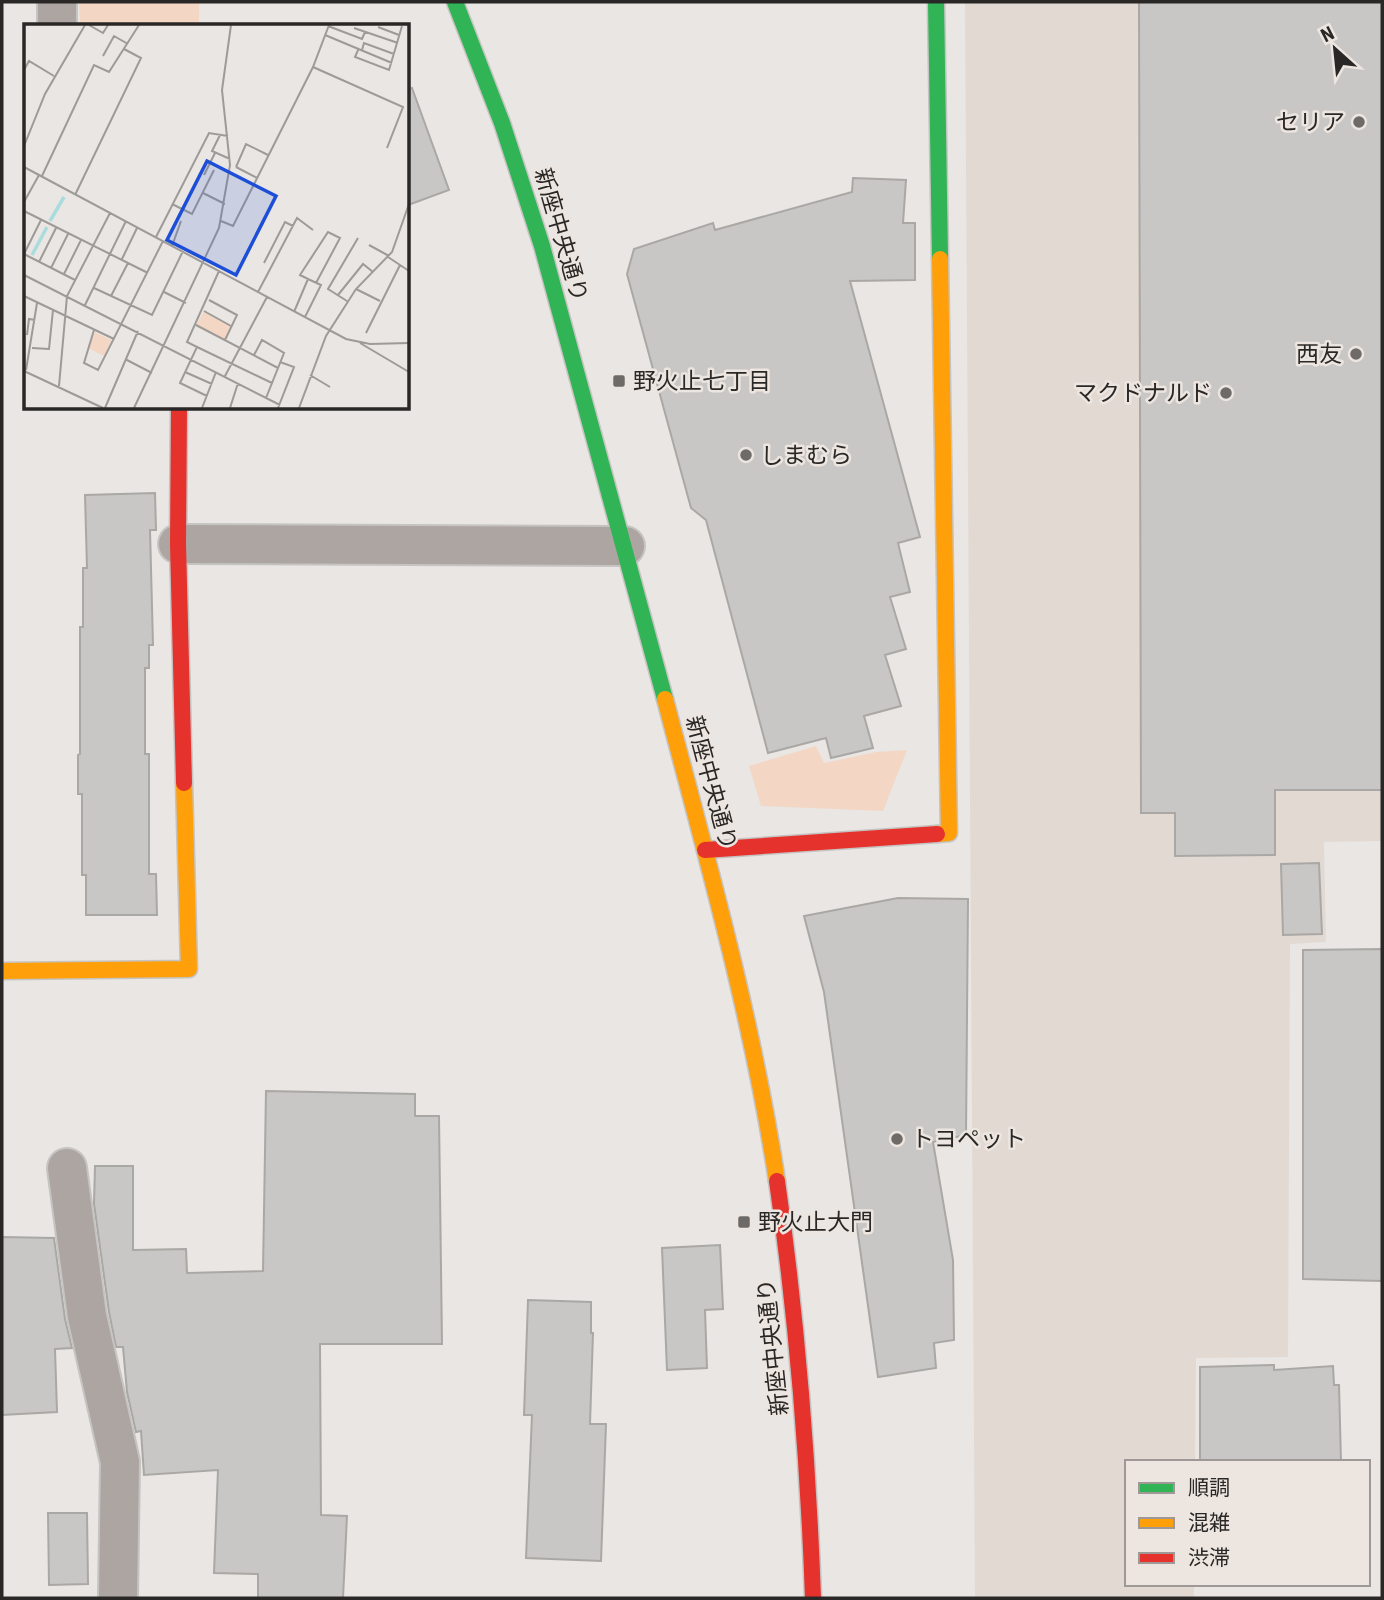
<svg xmlns="http://www.w3.org/2000/svg" width="1384" height="1600" viewBox="0 0 1384 1600" font-family="'Roboto Condensed','Noto Sans JP',sans-serif">
<style>
.built{fill:#e2d9d3}
.green{fill:#f3d7c4}
.building{fill:#c9c7c5;stroke:#aaa8a5;stroke-width:2}
.lines{fill:none;stroke-linecap:round;stroke-linejoin:round}
.street-casing{stroke:#c6c4c2;stroke-width:42}
.fast-casing{stroke:#c6c4c2;stroke-width:19}
.slow-casing{stroke:#c6c4c2;stroke-width:19}
.jam-casing{stroke:#c6c4c2;stroke-width:19}
.street{stroke:#aca5a2;stroke-width:38}
.fast{stroke:#30b455;stroke-width:16}
.slow{stroke:#ff9f0a;stroke-width:16}
.jam{stroke:#e5322d;stroke-width:16}
.poi-dot{fill:#6d6a68;stroke:#ece5e0;stroke-width:2.5}
.labels{text-anchor:middle;dominant-baseline:central;stroke-width:5;stroke-linejoin:round;paint-order:stroke}
.poi-label{font-size:23px;fill:#2a2826;stroke:#ece5e0;text-anchor:start}
.street-label{font-size:23px;fill:#2a2826;stroke:#ece5e0}
.inset-river{fill:none;stroke:#abdcdd;stroke-width:3.5}
.inset-road{fill:none;stroke:#9d9a97;stroke-width:2}
.view{fill:#1d4ed8;fill-opacity:0.15;stroke:#1d4ed8;stroke-width:3.5}
.inset-edge{fill:none;stroke:#2a2826;stroke-width:3.5}
</style>
<rect width="100%" height="100%" fill="#e9e6e3"/>
<path class="built" d="M965,2h417v839l-58,1 2,100 -36,2 -2,413 -92,1 -1,104h-68v122h67v14h-219z"/>
<path class="green" d="M79,2h120v23l-119,1z
M816,746l8,17 52,-11 31,-2 -24,61 -122,-5 -12,-40z"/>
<path class="building" d="M1139,2h243v788h-107v65l-100,1v-43h-34z
M412,88l37,102 -41,15v-116z
M853,178l53,2 -3,43h12v57l-65,1 70,256 -22,6 12,49 -20,5 16,52 -21,6 16,51 -37,10 9,32 -42,10 -5,-20 -58,15 -62,-233 -15,-12 -64,-234 7,-25 79,-26 2,7 137,-38z
M155,493l1,37h-6l3,115h-4v23h-4v86h4v120h7l1,41h-71v-40h-4v-81h-4v-39l2,-1v-127h3v-59h4l-2,-73z
M1319,863l3,71 -39,1 -2,-71z
M898,898l70,1 -2,236 -33,7 20,118 1,80 -20,3 2,25 -58,9 -54,-385 -20,-76z
M1382,949v332l-79,-2v-329z
M266,1091l149,3v22h24l3,228h-122l1,171 26,1 -4,82h-85v-24l-44,-1 4,-103 -74,5 -3,-44 -5,1 -9,-40 -4,-45h-7l-7,-35 -15,-108 1,-38h38v84l53,-1 1,24 76,-2z
M2,1237l52,1 11,81 7,29 -17,1 2,63 -55,3z
M720,1245l3,64 -18,1 2,58 -40,2 -5,-122z
M528,1300l63,2v31h2l-3,91h16l-5,137 -75,-3 6,-143h-8z
M1274,1365v5l59,-4 1,19h5l2,77h-141v-95z
M48,1513h39l1,71 -39,1z"/>
<g class="lines">
<defs>
<path id="street" d="M57,26v-24
M178,544l447,2
M67,1168l20,148 33,146 -2,136"/>
<path id="fast" d="M455,2l47,121 40,123 123,453
M936,2l4,257"/>
<path id="slow" d="M665,699c42,160 87,318 112,482
M937,834l12,-1 -9,-574
M2,971l187,-2 -5,-186"/>
<path id="jam" d="M179,408l-1,136 6,239
M705,850l232,-16
M777,1181c20,138 31,277 36,417"/>
</defs>
<use href="#street" class="street-casing"/>
<use href="#fast" class="fast-casing"/>
<use href="#slow" class="slow-casing"/>
<use href="#jam" class="jam-casing"/>
<use href="#street" class="street"/>
<use href="#fast" class="fast"/>
<use href="#slow" class="slow"/>
<use href="#jam" class="jam"/>
</g>
<g class="poi-dot">
<circle cx="1359" cy="122" r="7"/>
<circle cx="1356" cy="354" r="7"/>
<rect x="612" y="374" width="14" height="14" rx="3.5"/>
<circle cx="1226" cy="393" r="7"/>
<circle cx="746" cy="455" r="7"/>
<circle cx="897" cy="1139" r="7"/>
<rect x="737" y="1215" width="14" height="14" rx="3.5"/>
</g>
<g class="labels">
<g class="poi-label">
<text x="1345" y="122" text-anchor="end">セリア</text>
<text x="1342" y="354" text-anchor="end">西友</text>
<text x="633" y="381">野火止七丁目</text>
<text x="1212" y="393" text-anchor="end">マクドナルド</text>
<text x="760" y="455">しまむら</text>
<text x="911" y="1139">トヨペット</text>
<text x="758" y="1222">野火止大門</text>
</g>
<g class="street-label">
<text transform="translate(561 235) rotate(74)">新座中央通り</text>
<text transform="translate(711 783) rotate(75)">新座中央通り</text>
<text transform="translate(773 1347) rotate(-96)">新座中央通り</text>
</g>
</g>
<g transform="translate(24 24)">
<rect width="385" height="385" fill="#e9e6e3"/>
<path d="M180,288l27,14 -6,14 -29,-15zM71,308l16,8 -7,16 -16,-8z" fill="#f3d7c4"/>
<path class="inset-river" d="M26,197l14,-24M8,231l15,-28"/>
<path class="inset-road" d="M65,1l14,8 5,-8M304,2l34,13 3,-7M354,3l21,8M330,4l44,15M301,11l67,28M335,24l-4,9 34,13 13,-44M338,26l2,-7 30,11M79,32l11,-20 14,8M289,43l90,40 -16,41M0,46l5,-9 25,15M196,111l-8,16 18,8M0,122l21,-52 40,-69M0,143l322,172 24,5 39,-1M212,143l10,-23 22,11M212,143l21,11M180,151l11,-22M18,152l52,-111 15,7 30,-47M179,169l22,11M51,171l66,-137 -17,-9M0,178l15,-27M148,180l20,10 22,-44M0,187l124,62M197,197l12,5 80,-159 16,-42M132,213l53,-104 19,3M345,221l20,11M148,222l9,-25M0,230l51,26M0,230l17,-34M364,233l21,14M98,235l15,-31M15,238l17,-34M240,239l21,-41 8,4M27,244l17,-34M40,250l17,-34M0,251l256,130M70,264l58,27 31,-64M332,265l24,12M140,268l22,11M234,268l39,-74 16,12M314,271l25,-31 10,8M0,272l90,43M87,272l17,-33M185,276l28,15 -12,25M323,277l-19,-12 30,-51M61,281l41,-84M180,287l27,15M270,288l14,-33M281,293l16,-32 -13,-6 -8,-4 28,-43 12,6 -24,45M172,301l82,43M70,306l-10,33 14,7 65,-129M342,309l34,-68M3,311l2,-16 6,1M336,319l49,29M173,323l75,36M8,324l17,1 4,-39M230,331l8,-15 22,13 -18,45M101,335l27,14M2,346l11,-67M0,347l79,37M161,348l27,12M286,351l20,12M201,352l42,-79M35,362l8,-90 43,-83M183,372l-27,-13 17,-36 -10,-5 32,-71M81,384l33,-77M110,384l85,-180 11,-63 -8,-75 9,-65M178,384l14,-36M206,384l8,-25M254,384l16,-41 -14,-5M275,384l27,-72 30,-47 36,-37 17,-48"/>
<path class="view" d="M183,137l69,35 -40,79 -69,-35z"/>
<rect width="385" height="385" class="inset-edge"/>
</g>
<rect width="1384" height="1600" fill="none" stroke="#2a2826" stroke-width="7"/>
<rect x="1125" y="1460" width="245" height="126" fill="#ece5e0" stroke="#9e9996" stroke-width="2"/>
<rect x="1139" y="1483" width="35" height="10" fill="#30b455" stroke="#9e9996" stroke-width="2"/>
<text x="1188" y="1495" font-size="21" fill="#2a2826">順調</text>
<rect x="1139" y="1518" width="35" height="10" fill="#ff9f0a" stroke="#9e9996" stroke-width="2"/>
<text x="1188" y="1530" font-size="21" fill="#2a2826">混雑</text>
<rect x="1139" y="1553" width="35" height="10" fill="#e5322d" stroke="#9e9996" stroke-width="2"/>
<text x="1188" y="1565" font-size="21" fill="#2a2826">渋滞</text>
<g transform="translate(1335 49) rotate(333)" stroke="#ece5e0" stroke-width="5" paint-order="stroke">
<path d="M0-5L12 26L0 18L-12 26Z" fill="#2a2826"/>
<text y="-10" font-size="19" font-weight="bold" text-anchor="middle" fill="#2a2826">N</text>
</g>
</svg>
